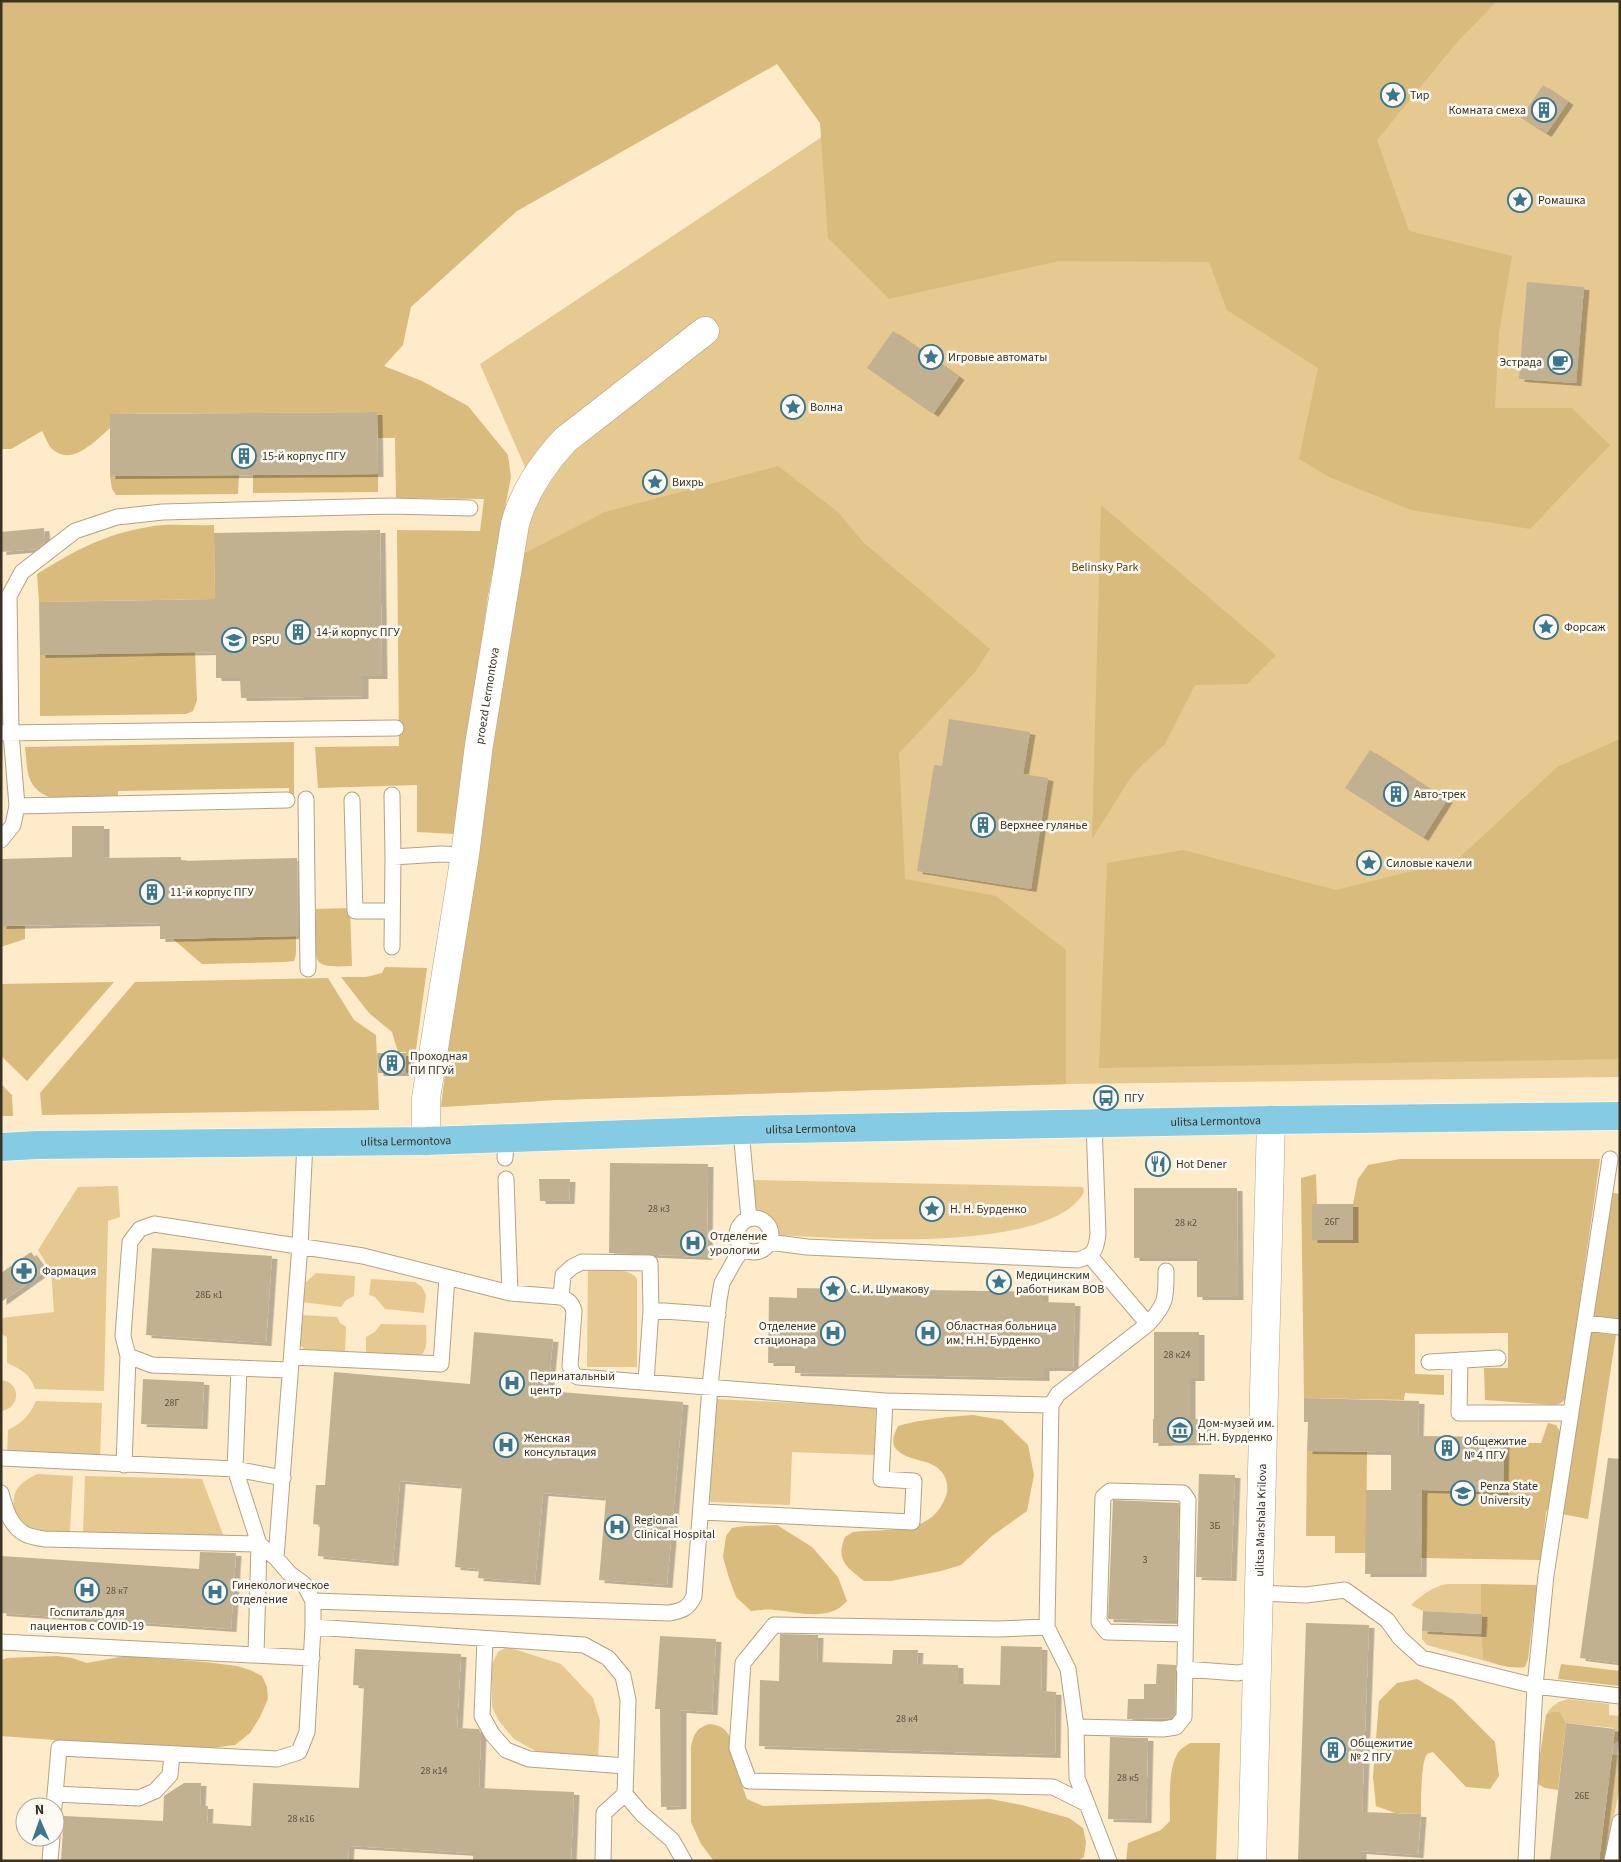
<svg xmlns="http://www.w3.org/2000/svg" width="1621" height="1862" viewBox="0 0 1621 1862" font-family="'Source Sans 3',sans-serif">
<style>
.green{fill:#e6c990}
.forest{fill:#d9bb7e}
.building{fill:#c2b190;filter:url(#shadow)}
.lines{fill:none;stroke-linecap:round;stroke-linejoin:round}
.lane-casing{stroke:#b4a383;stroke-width:17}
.street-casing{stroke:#b4a383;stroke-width:29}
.primary-casing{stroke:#fff;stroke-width:29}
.lane{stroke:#fff;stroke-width:15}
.street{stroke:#fff;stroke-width:28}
.primary{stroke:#84cbe3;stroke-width:28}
.labels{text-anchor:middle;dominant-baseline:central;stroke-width:5;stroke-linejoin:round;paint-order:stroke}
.number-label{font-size:10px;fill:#5b5240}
.poi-label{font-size:12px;fill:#393225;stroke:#fdfaf3;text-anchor:start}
.park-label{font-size:12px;fill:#594415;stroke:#fdfaf3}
.street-label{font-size:12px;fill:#393225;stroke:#fdfaf3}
</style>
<defs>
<filter id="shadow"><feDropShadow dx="5.5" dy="3" stdDeviation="0" flood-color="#0004"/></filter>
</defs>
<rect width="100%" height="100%" fill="#fdebc9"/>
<path class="green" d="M984,1h636v1076l-554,7 -511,16 -114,7 44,-349 50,-268 -55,-126 423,-281z
M753,1180l330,7 1,5c-33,63 -245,46 -309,43l-9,-21 -12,-4z
M118,1186l2,31 -12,4 -4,170 -69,-2c-5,-15 -14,-20 -28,-26v-26l-6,-3v-16l53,-6 -3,-41 -13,-21 40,-63z
M588,1271c13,0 43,-4 49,8v88h-50z
M316,1273l39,3 -1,20 -8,4 -5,7 -39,-5 2,-18z
M371,1279l44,3 7,5 4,8 -2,18 -39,-4 -10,-12 -6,-2z
M300,1315l37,2 3,6 6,4 -1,26 -39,-3c-12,-6 -6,-24 -6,-35z
M381,1324l45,1c0,11 3,24 -6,31l-54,-2v-17l9,-5z
M1,1380c20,2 20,27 1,31z
M714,1399l162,8 -2,48 -82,-3 -2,53 -80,-3z
M36,1401l66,2 -2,55 -93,-3 1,-25c14,-7 22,-15 28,-29z
M37,1474l36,2 -3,56c-12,0 -30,2 -42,-4 -14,-7 -19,-28 -10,-40 5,-7 12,-10 19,-14z
M85,1476l117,3 22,58 -141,-5z
M1447,1584h34l1,30 -59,-3 -12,-6c11,-10 21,-18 36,-21z
M1422,1631l59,3 2,24 6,4 -62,-17 -5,-6z
M507,1647l54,17 32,34 7,23 -2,37 -57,-4 -27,-15 -15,-18 -7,-14v-43l6,-12z
M1568,1699l41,5v11l11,1v23l-7,6 1,-17 -48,-5 -6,-11 -14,3c6,-10 11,-13 22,-16z
M1612,1755h8v31l-15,75h-6z"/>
<path class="forest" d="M1,1h1496l-39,40 -81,99 32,91 103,25 -13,77 -4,75h77l38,37 -80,84 -119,-19 -82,-33 -30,-18 19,-91 -91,-58 -18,-48 -150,-1 -170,38 -61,-61 -8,-115 -43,-59 -260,147 -106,96 -8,38 -19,21 38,15 46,25 40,49 3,22 -23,119 -33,238 -38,-2v-47l-99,3 -3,-41 84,-1 -2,-216 83,1 4,-32 -88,-1 -1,-60h-17l-1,-26 -267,2v14c-15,13 -38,39 -58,21 -4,-4 -7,-13 -10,-18l-31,18h-10z
M778,466l60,46 25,30 127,107 -15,23 -76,81 6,126 91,17 70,54v134l-511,16 -114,7 44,-349 38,-204 82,-42z
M378,474v18l-125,1v-18z
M239,475l-1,19 -122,1 -4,-6 -2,-13z
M1101,505l175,150 -29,29 -52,1 -30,59 -23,21 -13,15 -37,59z
M214,525l1,74 -176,3 -2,-28c37,-23 68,-40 111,-47 21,-4 45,-1 66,-2z
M195,652l2,48 -4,11 -7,3 -146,2v-61z
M1620,739v320l-521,9 8,-205 76,-13 153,40 121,-30 100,-93z
M294,742v52l-5,1v-7l-171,3v6l-66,1c-27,-10 -24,-26 -27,-51z
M350,908l2,58c-9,0 -24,2 -32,-3 -8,-5 -4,-44 -4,-54z
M1,926h24v13l-24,8z
M296,936v18l-2,7 -9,1 -83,2 -29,-25z
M385,967l42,1 -14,104 -7,1v-21h-8l-6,-20 -23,-19 -28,-36h25l16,-4z
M328,978l26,42 22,15 3,75 -337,5 -2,-22 95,-111z
M114,982l-87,99 -26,-25v-72z
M1,1084l11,11 1,21h-12z
M1400,1159h200l-34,239 -5,5 -6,2 -70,-5 -1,-32h24v-35l-93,1v40l29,1v20l-39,-2 -1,7 -100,-2 -3,-220 15,-4 1,30h-5v36h41v-36l5,-25 10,-14z
M1610,1192l10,2v128l-30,-3z
M1588,1332l28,3 -28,184 -26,-5z
M973,1415l29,5 26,25 6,30 -7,36 -35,25 -31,29 -20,6 -50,10h-27c-17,-14 -29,-20 -19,-44l8,-5c35,-4 78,5 93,-36 3,-8 1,-18 -5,-25 -12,-13 -32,-9 -44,-21 -7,-7 -3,-16 1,-24 25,-7 49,-9 75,-11z
M1548,1423l8,2 4,6v17l-6,50 -8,14 -5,48 -120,-2 1,-68 81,2 1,-49h37z
M1307,1451l60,1 -1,101h-31v-17h-29z
M777,1525l35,22 26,30 9,24c-18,21 -48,11 -72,9 -8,-1 -16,0 -24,1l-15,-14 -7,-19 -6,-21 3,-21 6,-8 13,-2z
M1481,1584l56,1 -9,74 -3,8c-13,2 -30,-2 -42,-8l-2,-25z
M57,1656l15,2 15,5 38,-7 80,6 32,4 13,4 12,6 5,11 1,12 -8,18 -10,16 -15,12 -32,4 -68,-3 -134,-10v-76l6,-2z
M1561,1664l59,7v15l-62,-7z
M1417,1679l36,21 42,42 4,34 -9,13 -24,-2 -33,-35c-4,1 -5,1 -7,4 -5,9 -5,47 -5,58l-26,-1 -19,-7 -3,-29 6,-76 18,-18z
M1551,1712h9l6,11 -8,67 -13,-2 -9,-5 10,-68z
M710,1724c26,3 21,25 26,44 3,10 7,20 11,31l16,7 227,-7 32,6 47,13 14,10 3,14 -2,15 -7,4h-363l-13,-17 -10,-22v-75c3,-13 5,-19 19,-23z
M1190,1743h30l-4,118h-90l2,-18 33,-13 9,-9c0,-19 -3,-55 10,-71 3,-3 7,-5 10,-7z"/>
<path class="building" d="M1543,85l25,17 -22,32 -25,-16z
M1527,282l57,5 -8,96 -57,-4z
M893,331l66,46 -26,37 -66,-46z
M377,412l1,62 -268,2v-62z
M44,528l1,14 -9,7 -35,3v-20z
M380,530l2,146h-19v20l-122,2 -1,-20h-24v-26l-176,3 -1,-53 176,-3 -1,-66z
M949,719l81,13 -7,42 25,4 -17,111 -114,-18 17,-106 8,1z
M1370,750l77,50 -24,38 -78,-50z
M72,826h32v32l77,-1v4l116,-3 1,78 -138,3v-16l-159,3v-67l71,-2z
M377,1053h29v20h-28z
M610,1163l98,1 -1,93 -98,-4z
M539,1179h31l-1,22h-29z
M1134,1188h103l1,109h-41v-39h-63z
M1312,1204h41v36h-41z
M152,1248l120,8 -6,87 -120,-8z
M31,1252l14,19 -44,31v-29z
M797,1288l246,4v10l32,1 -2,65h-29v10l-249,-5v-10h-27l1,-66 28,1z
M474,1332l79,7 -5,52 135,11 -16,183 -68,-5 7,-82 -63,-5 -8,89 -57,-4 1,-9 -24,-2 7,-81 -62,-5 -7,82 -75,-7 2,-31 -7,-1 3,-39h9l9,-113 136,12z
M1154,1332h45v46h-9v41h16v23l-53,1v-24h1z
M143,1379l61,3 -2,44 -61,-2z
M1304,1398l115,3 -1,35 86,1 -1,55 -81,-2 -1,84h-56l1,-84h25v-38l-84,-1 1,-29h-4z
M1608,1458l12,1v204l-40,-5z
M1199,1474l36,1 -4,103 -35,-1z
M1113,1500l66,3 -3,118 -68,-2z
M200,1552l36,1 -5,76 -230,-16v-57l198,13z
M1423,1611l59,3 -1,20 -59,-3z
M1306,1623l63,2 -7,187 59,2 -3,41 -57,-4v10h-63z
M780,1634l38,1 -1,27 75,2 1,-14h25l-1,14 41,1v19l42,1 1,-39 41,1 -1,44 15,1 -1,63 -296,-9 1,-66 19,1z
M660,1636l56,3 -4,73 -31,-2v96l-20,1 -1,-98h-5z
M355,1649l106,5 -4,74 22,1 2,5 -2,54 95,4 -3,69h-98v-8l-124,-7 -1,15h-287l3,-45 99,5 1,-25 20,-13h17l-1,23h8l-1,17 44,3 2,-43 106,5 5,-102 -11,-1z
M1157,1664l19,1 -1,49 -4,4 -44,1 1,-20h16v-15h12z
M1566,1723l49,6 -16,132h-49z
M1110,1737l38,1 -2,82 -38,-1z"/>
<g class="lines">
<defs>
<path id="lane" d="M2,733l394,-5
M392,795l1,62
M306,799l2,170
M287,800l-270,6 -6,-73 -2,-137 13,-24 53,-41 42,-14 46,-5 228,-6 79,2
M352,800l3,111h37
M1,840l12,-15 4,-19
M392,947l1,-90 48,-3 24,1
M741,1130l8,89
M505,1158l1,-20
M506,1179l4,114
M737 1235a17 17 0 1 1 34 0a17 17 0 1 1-34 0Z
M769,1242l38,5 271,13c16,-5 18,-9 20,-26l-4,-111
M1090,1256l58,68
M561,1297l2,-22 9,-8 10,-5 68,1 1,47
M1585,1323l35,4
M292,1357l149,7 6,-87
M1460,1360l-1,53h112
M1429,1362l69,-4
M239,1368l-4,101 24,75 -3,110
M289,1370l-137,-5 -24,-9 -5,-20 7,-94 10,-13 14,-5 209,32 147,37 51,4c7,3 11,6 13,14l-4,55 3,8 5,3 307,24 166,4
M646,1382l5,-72 67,5
M1,1458l234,11 48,9
M124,1465l4,-109
M1,1493c4,15 9,33 24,41 5,3 14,4 20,5l214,5 17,14 13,15 15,11 9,17v35
M702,1512l210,10 2,-41 -33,-2 4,-78
M276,1558l24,-313 5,-103
M1259,1593l47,2 39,-5 42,30 13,18 22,20 113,28 85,10
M313,1601l356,12c13,-2 20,-5 25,-17l16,-209 9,-87 3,-17 14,-25 8,-10
M1047,1627l-49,2 -224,-4 -31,38 -6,85 12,33 304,6 34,17
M485,1639l-3,77 10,18 14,16 23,9 97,7
M1,1642l311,16
M1184,1669l54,4 19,-4
M1076,1727l87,2 13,-2 8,-10 4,-217 -5,-7 -73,-2 -7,6 -4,125 8,10 78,2
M55,1794l84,4 16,-7 15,-16 2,-21
M54,1807l5,-59 218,11 22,-7 8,-20 6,-105 271,18 24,13 15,18 5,24 -3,94 17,20 30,26 12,21
M50,1861l2,-24
M603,1861l1,-48 21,-19
M1109,1861l-32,-83 -1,-51 -8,-58 -21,-42 4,-222 7,-11 90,-70c19,-21 18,-26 18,-53
M1526,1861l9,-175 11,-111 64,-416
M1612,1861l8,-39"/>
<g id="street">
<path id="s1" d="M426,1141v-43l39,-243 14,-110 36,-221c9,-33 27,-59 50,-84l140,-109"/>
<path id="s2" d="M1252,1861l19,-741"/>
</g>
<g id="primary">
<path id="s3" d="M1,1147l36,-2 389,-4 315,-11 530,-10 349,-4"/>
</g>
</defs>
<use href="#lane" class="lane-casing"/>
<use href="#street" class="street-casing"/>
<use href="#primary" class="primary-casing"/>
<use href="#lane" class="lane"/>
<use href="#street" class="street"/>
<use href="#primary" class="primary"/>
</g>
<defs>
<symbol id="sight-ring" viewBox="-11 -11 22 22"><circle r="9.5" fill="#fdfaf3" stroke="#3a778d" stroke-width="1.5"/><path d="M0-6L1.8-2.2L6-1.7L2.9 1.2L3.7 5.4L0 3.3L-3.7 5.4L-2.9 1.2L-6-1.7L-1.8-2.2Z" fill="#3a778d"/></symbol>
<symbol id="building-ring" viewBox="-11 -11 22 22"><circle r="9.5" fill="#fdfaf3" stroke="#3a778d" stroke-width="1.5"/><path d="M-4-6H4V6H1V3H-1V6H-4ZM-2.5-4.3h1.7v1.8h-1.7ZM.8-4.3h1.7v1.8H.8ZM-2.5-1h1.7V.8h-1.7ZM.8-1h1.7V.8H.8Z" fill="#3a778d"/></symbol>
<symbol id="cafe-ring" viewBox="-11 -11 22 22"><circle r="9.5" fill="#fdfaf3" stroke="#3a778d" stroke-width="1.5"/><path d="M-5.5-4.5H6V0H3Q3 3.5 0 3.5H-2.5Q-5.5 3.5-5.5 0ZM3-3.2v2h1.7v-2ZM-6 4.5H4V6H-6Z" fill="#3a778d"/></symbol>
<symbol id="university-ring" viewBox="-11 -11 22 22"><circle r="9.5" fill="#fdfaf3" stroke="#3a778d" stroke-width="1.5"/><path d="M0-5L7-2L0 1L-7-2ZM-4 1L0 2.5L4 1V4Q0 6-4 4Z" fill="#3a778d"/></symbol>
<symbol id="bus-ring" viewBox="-11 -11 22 22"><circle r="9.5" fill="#fdfaf3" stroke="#3a778d" stroke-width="1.5"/><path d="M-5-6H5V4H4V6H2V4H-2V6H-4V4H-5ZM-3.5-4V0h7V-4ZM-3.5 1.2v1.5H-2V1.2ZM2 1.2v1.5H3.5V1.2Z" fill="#3a778d"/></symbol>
<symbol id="restaurant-ring" viewBox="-11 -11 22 22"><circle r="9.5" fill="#fdfaf3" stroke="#3a778d" stroke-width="1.5"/><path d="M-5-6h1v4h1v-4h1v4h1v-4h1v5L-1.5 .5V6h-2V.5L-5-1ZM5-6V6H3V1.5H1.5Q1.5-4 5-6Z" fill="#3a778d"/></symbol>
<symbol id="hospital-ring" viewBox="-11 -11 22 22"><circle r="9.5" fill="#fdfaf3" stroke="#3a778d" stroke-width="1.5"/><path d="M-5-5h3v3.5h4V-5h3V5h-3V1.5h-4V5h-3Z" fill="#3a778d"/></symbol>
<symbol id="pharmacy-ring" viewBox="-11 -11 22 22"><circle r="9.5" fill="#fdfaf3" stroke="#3a778d" stroke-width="1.5"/><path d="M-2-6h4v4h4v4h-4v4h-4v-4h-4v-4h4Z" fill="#3a778d"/></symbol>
<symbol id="museum-ring" viewBox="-11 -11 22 22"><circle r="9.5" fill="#fdfaf3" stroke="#3a778d" stroke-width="1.5"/><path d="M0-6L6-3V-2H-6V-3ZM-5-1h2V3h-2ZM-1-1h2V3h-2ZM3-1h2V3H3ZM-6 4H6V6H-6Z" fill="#3a778d"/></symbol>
</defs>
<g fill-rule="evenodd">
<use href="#sight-ring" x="1379" y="81" width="28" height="28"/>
<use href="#building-ring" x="1530" y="96" width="28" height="28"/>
<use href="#sight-ring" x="1506" y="186" width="28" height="28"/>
<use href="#sight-ring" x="917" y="343" width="28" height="28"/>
<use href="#cafe-ring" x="1546" y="348" width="28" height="28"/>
<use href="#sight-ring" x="779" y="393" width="28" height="28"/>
<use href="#building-ring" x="230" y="442" width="28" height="28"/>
<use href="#sight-ring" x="641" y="468" width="28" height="28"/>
<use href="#sight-ring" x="1532" y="613" width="28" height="28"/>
<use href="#building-ring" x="284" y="618" width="28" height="28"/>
<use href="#university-ring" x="220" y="626" width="28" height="28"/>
<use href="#building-ring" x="1382" y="780" width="28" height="28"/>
<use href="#building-ring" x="969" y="811" width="28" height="28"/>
<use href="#sight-ring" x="1355" y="849" width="28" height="28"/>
<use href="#building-ring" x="138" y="878" width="28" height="28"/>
<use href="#building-ring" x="378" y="1049" width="28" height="28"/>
<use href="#bus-ring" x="1092" y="1084" width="28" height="28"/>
<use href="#restaurant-ring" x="1144" y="1150" width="28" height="28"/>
<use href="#sight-ring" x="918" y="1195" width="28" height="28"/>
<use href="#hospital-ring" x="679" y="1229" width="28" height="28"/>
<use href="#pharmacy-ring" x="10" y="1257" width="28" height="28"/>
<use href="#sight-ring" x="985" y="1268" width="28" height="28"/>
<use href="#sight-ring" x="819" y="1275" width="28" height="28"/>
<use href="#hospital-ring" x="819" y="1319" width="28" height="28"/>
<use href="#hospital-ring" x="914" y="1319" width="28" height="28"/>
<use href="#hospital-ring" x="498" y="1369" width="28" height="28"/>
<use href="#museum-ring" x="1166" y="1416" width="28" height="28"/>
<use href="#hospital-ring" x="492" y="1431" width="28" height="28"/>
<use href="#building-ring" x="1433" y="1434" width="28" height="28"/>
<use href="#university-ring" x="1449" y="1479" width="28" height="28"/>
<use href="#hospital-ring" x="603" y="1513" width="28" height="28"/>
<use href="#hospital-ring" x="73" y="1576" width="28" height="28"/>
<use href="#hospital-ring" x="201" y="1578" width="28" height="28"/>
<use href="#building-ring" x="1319" y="1736" width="28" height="28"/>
</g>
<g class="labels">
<g class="number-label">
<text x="659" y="1209">28 к3</text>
<text x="1332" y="1222">26Г</text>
<text x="1186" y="1223">28 к2</text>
<text x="209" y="1295">28Б к1</text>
<text x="1177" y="1355">28 к24</text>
<text x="172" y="1403">28Г</text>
<text x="1215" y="1526">3Б</text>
<text x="1145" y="1560">3</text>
<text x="117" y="1591">28 к7</text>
<text x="907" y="1719">28 к4</text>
<text x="434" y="1771">28 к14</text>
<text x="1128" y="1778">28 к5</text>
<text x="1582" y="1796">26Е</text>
<text x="301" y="1819">28 к16</text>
</g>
<g class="poi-label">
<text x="1410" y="95">Тир</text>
<text x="1526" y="110" text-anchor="end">Комната смеха</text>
<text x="1538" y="200">Ромашка</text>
<text x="948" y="357">Игровые автоматы</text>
<text x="1542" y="362" text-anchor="end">Эстрада</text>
<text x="810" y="407">Волна</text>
<text x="262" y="456">15-й корпус ПГУ</text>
<text x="672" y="482">Вихрь</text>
<text x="1564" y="627">Форсаж</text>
<text x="316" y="632">14-й корпус ПГУ</text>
<text x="252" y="640">PSPU</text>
<text x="1414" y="794">Авто-трек</text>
<text x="1000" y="825">Верхнее гулянье</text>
<text x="1386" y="863">Силовые качели</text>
<text x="170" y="892">11-й корпус ПГУ</text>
<text x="410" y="1056">Проходная<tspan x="410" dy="14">ПИ ПГУй</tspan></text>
<text x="1124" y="1098">ПГУ</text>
<text x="1176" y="1164">Hot Dener</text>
<text x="950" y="1209">Н. Н. Бурденко</text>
<text x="710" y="1236">Отделение<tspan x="710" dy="14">урологии</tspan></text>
<text x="42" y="1271">Фармация</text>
<text x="1016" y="1275">Медицинским<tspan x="1016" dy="14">работникам ВОВ</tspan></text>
<text x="850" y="1289">С. И. Шумакову</text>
<text x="816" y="1326" text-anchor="end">Отделение<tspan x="816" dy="14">стационара</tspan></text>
<text x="946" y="1326">Областная больница<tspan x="946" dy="14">им. Н.Н. Бурденко</tspan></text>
<text x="530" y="1376">Перинатальный<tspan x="530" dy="14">центр</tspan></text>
<text x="1198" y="1423">Дом-музей им.<tspan x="1198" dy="14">Н.Н. Бурденко</tspan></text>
<text x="524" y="1438">Женская<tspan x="524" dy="14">консультация</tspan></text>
<text x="1464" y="1441">Общежитие<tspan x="1464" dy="14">№ 4 ПГУ</tspan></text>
<text x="1480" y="1486">Penza State<tspan x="1480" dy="14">University</tspan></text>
<text x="634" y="1520">Regional<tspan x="634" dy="14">Clinical Hospital</tspan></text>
<text x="232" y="1585">Гинекологическое<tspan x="232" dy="14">отделение</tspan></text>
<text x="87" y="1612" text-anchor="middle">Госпиталь для<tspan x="87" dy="14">пациентов с COVID-19</tspan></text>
<text x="1350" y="1743">Общежитие<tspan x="1350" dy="14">№ 2 ПГУ</tspan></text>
</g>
<g class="park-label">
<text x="1105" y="567">Belinsky Park</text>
</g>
<g class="street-label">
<text stroke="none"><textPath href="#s1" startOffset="450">proezd Lermontova</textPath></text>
<text stroke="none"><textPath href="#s3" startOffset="1215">ulitsa Lermontova</textPath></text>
<text stroke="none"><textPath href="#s3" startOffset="810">ulitsa Lermontova</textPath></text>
<text stroke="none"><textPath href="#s3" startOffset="405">ulitsa Lermontova</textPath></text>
<text stroke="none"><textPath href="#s2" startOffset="341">ulitsa Marshala Krilova</textPath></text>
</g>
</g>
<rect width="1621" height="1862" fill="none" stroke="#393225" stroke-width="5"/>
<g transform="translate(40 1822) rotate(358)"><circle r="24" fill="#fdfaf3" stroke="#afaaa1"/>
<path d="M0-4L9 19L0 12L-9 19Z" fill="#3a778d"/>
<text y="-8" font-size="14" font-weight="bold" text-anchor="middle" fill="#393225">N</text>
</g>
</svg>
